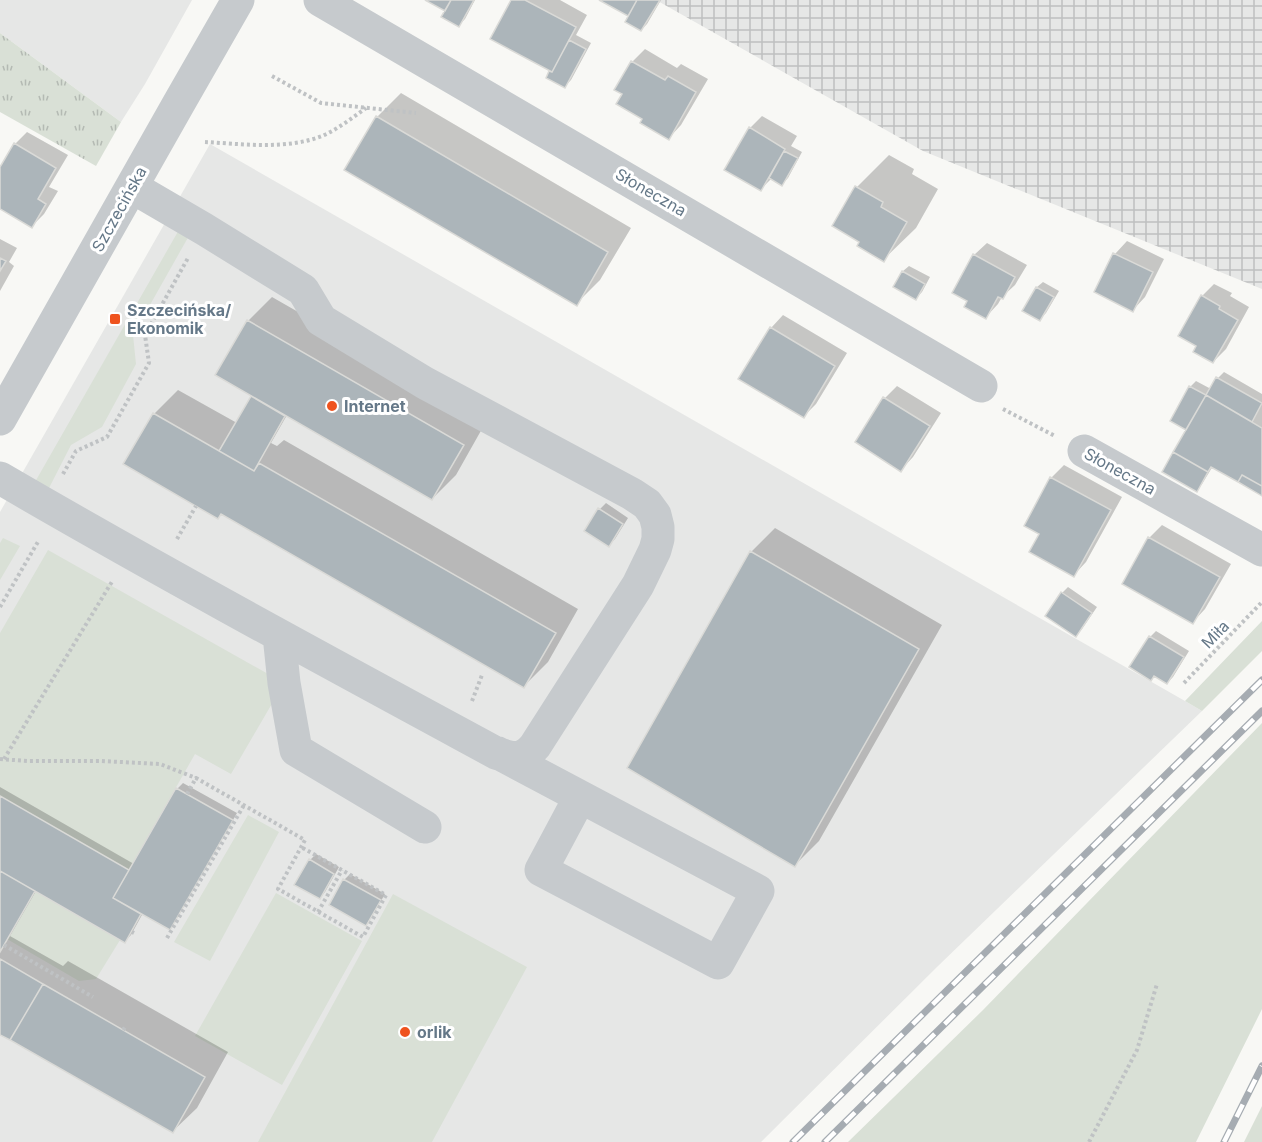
<svg xmlns="http://www.w3.org/2000/svg" width="1262" height="1142" viewBox="0 0 1262 1142" font-family="Inter,sans-serif">
<style>
.built{fill:#e6e7e6}
.industrial{fill:url(#industrial-grid)}
.grass{fill:#d9e0d6}
.park{fill:url(#park-tufts)}
.shadow{fill:#0003}
.building{fill:#acb5ba;stroke:#dadad7;stroke-width:1.5}
.lines{fill:none;stroke-linecap:round;stroke-linejoin:round}
.path{stroke:#bfc2c4;stroke-width:4;stroke-dasharray:3 3;stroke-linecap:butt}
.minor{stroke:#c6cacd;stroke-width:33}
.rail-casing{stroke:#a6acb2;stroke-width:7}
.rail{stroke:#fff;stroke-width:4.5;stroke-dasharray:14;stroke-linecap:butt}
.poi-dot{fill:#ef531e;stroke:#fff;stroke-width:2}
.labels{text-anchor:middle;dominant-baseline:central;stroke-width:6;stroke-linejoin:round;paint-order:stroke}
.street-label{font-size:16px;fill:#657888;stroke:#fff}
.poi-label{font-size:16px;font-weight:bold;fill:#657888;stroke:#fff;text-anchor:start}
</style>
<defs>
<pattern id="industrial-grid" width="8" height="8" patternUnits="userSpaceOnUse" patternTransform="scale(1.5)"><rect width="8" height="8" fill="#e6e7e6"/><path d="M0 4h8M4 0v8" fill="none" stroke="#bec0c0"/></pattern>
<pattern id="park-tufts" width="24" height="20" patternUnits="userSpaceOnUse" patternTransform="scale(1.5)"><rect width="24" height="20" fill="#d9e0d6"/><path d="M3 7l-1-3M5 7V3M7 7l1-3M15 17l-1-3M17 17v-4M19 17l1-3" fill="none" stroke="#b4bab3"/></pattern>
</defs>
<rect width="100%" height="100%" fill="#f8f8f5"/>
<path class="built" d="M0,0h192l-47,84 -24,38 -121,-89z
M210,144l975,557 17,10 -264,255 -177,176h-761v-630z"/>
<path class="industrial" d="M656,0h606v289l-339,-138z"/>
<path class="grass" d="M180,228l10,6 -57,101 3,29 -34,63 -31,18 -23,45 -17,-1z
M3,538l17,8 -20,34v-37z
M48,550l236,133 -53,91 -36,-20 -66,116 -129,-74v-163z
M1262,621v30l-60,60 -17,-10z
M1262,723v286l-66,133h-348l135,-132z
M248,815l31,17 -69,129 -36,-19z
M35,891l85,49 -24,39 -17,2 -72,-42z
M276,893l86,48 -80,144 -87,-49z
M393,894l134,73 -95,175h-174z
M1262,1106v36h-18z"/>
<path class="park" d="M0,33l121,89 -25,44 -96,-54z"/>
<path class="shadow" d="M428,0h47l-10,19 -6,6 -9,-20z
M513,0h47l27,15 -11,20 15,8 -20,37 -6,6 -17,-9 3,-7z
M602,0h59l-14,24 -6,6 -11,-15z
M645,49l32,19 4,-4 27,15 -27,46 -12,13 -25,-20 -20,-25 -8,-4 16,-27z
M401,93l230,135 -31,52 -24,24 -230,-134 31,-53z
M762,116l35,20 -6,10 11,6 -14,26 -6,6 -10,-6 -11,11 -11,-61z
M27,132l41,23 -19,32 9,4 -14,23 -12,12 -32,-18v-39l15,-25z
M889,155l25,14 -2,5 26,15 -22,39 -33,32 -22,-19 -4,-54z
M0,239l17,9 -8,14 5,4 -14,25z
M1127,241l37,18 -19,38 -12,13 -37,-18 19,-38z
M987,243l40,22 -12,20 -13,12 -4,7 -12,13 -12,-62z
M909,266l21,11 -8,15 -6,6 -21,-12 8,-15z
M1043,282l16,9 -13,22 -6,6 -16,-9 13,-23z
M1214,284l18,9 -2,3 19,11 -23,42 -13,13 -15,-16 4,-50z
M272,297l215,123 -31,55 -24,24 -145,-84 -16,28 6,3 7,-6 294,169 -30,53 -24,24 -370,-272 24,-24 59,33 16,-27 -5,-75z
M783,315l64,38 -31,51 -13,13 -32,-89z
M1224,372l38,22v100l-49,-28 -11,18 -6,6 -8,-61 2,-42 6,-6 15,8 7,-11z
M897,386l44,27 -28,44 -12,13 -16,-72z
M1064,465l58,32 -36,65 -12,13 -33,-41 10,-56z
M606,503l22,15 -13,21 -6,6 -9,-36z
M1162,525l69,39 -26,45 -12,13 -69,-39 26,-46z
M775,528l167,97 -123,216 -24,24 -44,-313z
M1068,587l29,20 -15,22 -6,6 -14,-42z
M1156,631l33,20 -16,26 -6,6 -12,-8 -5,-38z
M183,783l54,30 -62,109 -6,6 -26,-15 -12,22 -6,6 -89,-50 -26,45 53,30 5,-5 160,91 -31,56 -24,23 -173,-98v-246l134,77 43,-75z
M316,854l23,13 -14,25 -5,6 -10,-38z
M350,874l35,20 -14,24 -6,6 -34,-20 13,-24z"/>
<path class="building" d="M425,0h26l-6,11z
M451,0h23l-15,27 -18,-10z
M511,0h14l51,27 -24,45 -62,-33z
M599,0h38l-9,16z
M637,0h23l-19,31 -16,-9z
M569,40l17,9 -21,39 -19,-10 3,-7 3,1z
M631,61l34,19 3,-4 28,16 -27,48 -29,-17 2,-4 -26,-15 6,-10 -8,-4z
M376,116l232,136 -31,54 -233,-136z
M749,127l36,22 -24,42 -37,-21z
M14,143l42,25 -18,31 8,5 -14,24 -32,-19v-42z
M784,151l14,7 -16,28 -13,-8z
M855,186l28,16 -2,5 26,15 -23,40 -27,-16 2,-4 -27,-16z
M1113,253l40,19 -20,40 -39,-20z
M973,254l42,23 -12,22 -5,-2 -12,22 -22,-12 3,-6 -15,-8z
M0,258l6,3 -6,10z
M902,271l23,13 -9,16 -23,-13z
M1036,287l18,10 -14,24 -18,-10z
M1201,295l19,11 -1,3 19,11 -25,43 -20,-11 3,-6 -18,-10z
M247,320l217,125 -32,55 -217,-125z
M770,327l65,39 -31,52 -66,-39z
M1216,377l46,26 -10,19 -46,-27z
M1189,386l17,9 -20,35 -16,-9z
M1206,395l56,33v58l-20,-11 -4,7 -27,-15 -3,5 -35,-20z
M251,396l34,20 -31,55 -35,-20z
M883,397l47,29 -29,46 -46,-30z
M153,413l101,58 5,-8 297,170 -32,55 -303,-174 -3,5 -95,-55z
M1173,452l35,20 -11,20 -35,-20z
M1242,475l20,11v10l-24,-14z
M1050,477l61,33 -37,67 -45,-25 10,-18 -15,-8z
M598,508l25,16 -14,23 -25,-16z
M1148,537l72,40 -27,47 -71,-40z
M750,551l169,98 -124,218 -168,-99z
M1061,592l31,21 -16,24 -31,-21z
M1149,636l35,21 -17,27 -13,-8 -3,5 -22,-14z
M176,788l57,32 -63,110 -57,-32z
M0,796l129,74 -16,28 28,16 -16,29 -125,-72z
M309,859l25,15 -14,25 -26,-14z
M0,871l35,20 -35,61z
M343,879l38,21 -15,26 -37,-21z
M0,959l43,25 -33,56 -10,-5z
M43,984l162,93 -32,56 -163,-93z"/>
<g class="lines">
<path class="path" d="M272,76l49,27 95,10
M205,142c38,2 81,8 117,-6 16,-7 30,-18 44,-28
M1003,409l52,27
M63,474l13,-23 31,-14 42,-74 -4,-28 43,-77
M177,539l19,-33
M0,607l39,-67
M1184,683l78,-81
M472,701l10,-26
M0,759l27,2h74l59,3 36,14
M4,759l109,-179
M187,794l9,-16 109,62 -27,49 85,48 23,-42 -85,-48
M318,912l24,-42
M132,932l2,1
M167,938l77,-133
M4,945l89,52
M123,1030l3,-4
M1089,1142l48,-92 20,-66"/>
<path class="minor" d="M320,0l661,386
M0,419l179,-316 59,-103
M1084,451l178,99
M0,478c163,95 330,185 496,275 18,6 26,8 39,-7l103,-161 17,-35 3,-11v-12l-3,-12 -8,-11 -15,-10 -207,-111 -104,-63 -18,-30 -99,-61 -72,-42
M279,635l5,48 12,67 129,77
M498,753l260,138 -40,72 -177,-93 39,-73"/>
<defs>
<path id="rail" d="M793,1142l469,-462
M825,1142l437,-431
M1224,1142l38,-76"/>
</defs>
<use href="#rail" class="rail-casing"/>
<use href="#rail" class="rail"/>
</g>
<g class="poi-dot">
<rect x="109" y="313" width="12" height="12" rx="3"/>
<circle cx="332" cy="406" r="6"/>
<circle cx="405" cy="1032" r="6"/>
</g>
<g class="labels">
<g class="street-label">
<text transform="translate(651 192) rotate(30)">Słoneczna</text>
<text transform="translate(119 209) rotate(-61)">Szczecińska</text>
<text transform="translate(1120 471) rotate(29)">Słoneczna</text>
<text transform="translate(1215 634) rotate(-46)">Miła</text>
</g>
<g class="poi-label">
<text x="127" y="310">Szczecińska/<tspan x="127" dy="18">Ekonomik</tspan></text>
<text x="344" y="406">Internet</text>
<text x="417" y="1032">orlik</text>
</g>
</g>
</svg>
